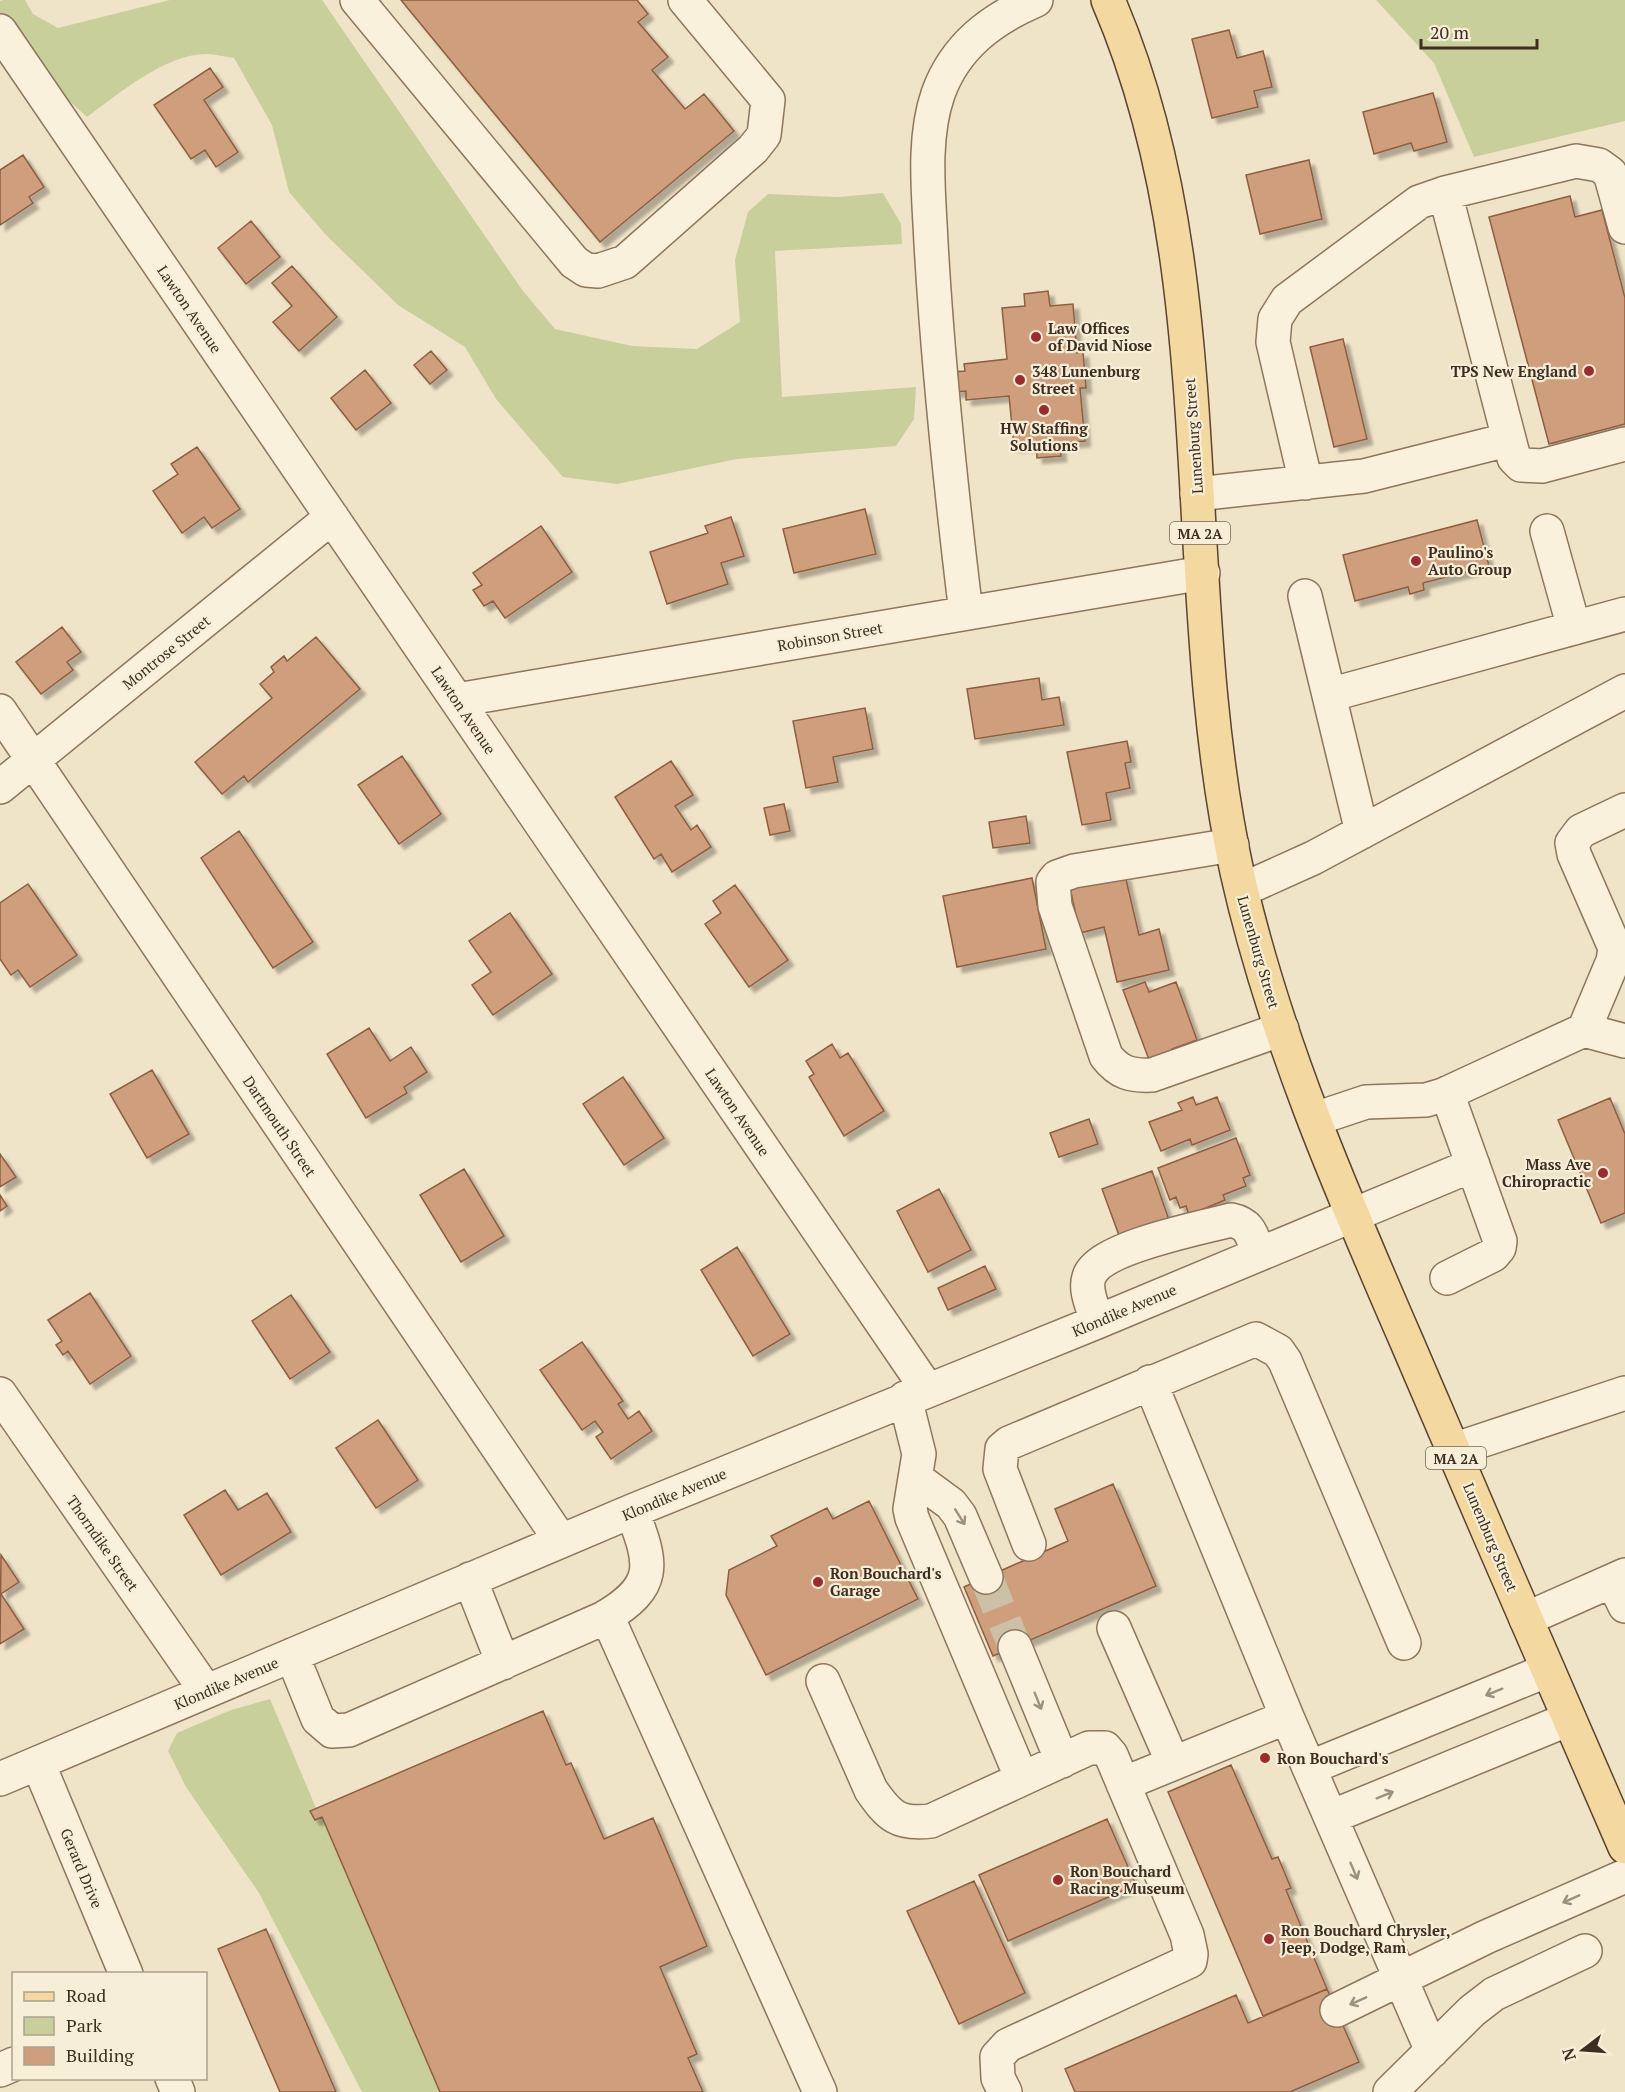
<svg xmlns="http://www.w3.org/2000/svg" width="1625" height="2092" viewBox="0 0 1625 2092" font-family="'PT Serif',serif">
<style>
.green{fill:#c9cf9b}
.building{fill:#cf9f7d;stroke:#8d5f41;stroke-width:1.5;filter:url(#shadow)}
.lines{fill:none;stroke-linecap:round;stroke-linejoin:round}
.minor-tunnel{stroke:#ccc0a6;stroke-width:33;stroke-dasharray:33 16;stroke-linecap:butt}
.minor-casing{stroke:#8d765c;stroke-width:36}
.major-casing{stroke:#5b4430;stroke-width:36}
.minor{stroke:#faf1dc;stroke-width:33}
.major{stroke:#f3d9a0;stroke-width:33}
.oneway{stroke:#9c907e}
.poi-dot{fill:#9e2a2b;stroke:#f7eed8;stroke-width:2}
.labels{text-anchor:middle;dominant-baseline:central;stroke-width:4.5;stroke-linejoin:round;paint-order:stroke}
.shield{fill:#f7eed8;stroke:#756857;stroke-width:1.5}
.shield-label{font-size:14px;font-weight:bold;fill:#3d2e20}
.street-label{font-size:15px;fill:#3d2e20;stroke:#f7eed8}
.poi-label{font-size:15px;font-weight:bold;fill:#3d2e20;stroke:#f7eed8;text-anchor:start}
</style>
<defs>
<filter id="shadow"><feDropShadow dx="5.5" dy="5.5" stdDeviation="1.5" flood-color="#0004"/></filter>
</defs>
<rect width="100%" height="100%" fill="#f0e4c8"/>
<path class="green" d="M3,0h22l8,14 25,14 112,-28h152l201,291 32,38 77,17 65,3 43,-27 -5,-62 13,-48 20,-18 70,3 45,-4 18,31 1,20 -127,7 7,146 134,-10 -2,32 -18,27 -159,13 -120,25 -54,-7 -67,-78 -31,-52 -67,-42 -72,-70 -37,-43 -17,-67 -38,-67c-9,-1 -19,-4 -28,-4 -40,0 -88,40 -119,63l-19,-17 -68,-84v-15z
M1376,0h249v121l-151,36 -40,-94z
M270,1699l46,109 -5,3 4,9 7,-3 118,275h-78l-103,-199 -73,-106 -18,-36 9,-18 54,-23z"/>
<path class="building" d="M401,0h236l11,14 -10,8 30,35 -16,13 33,39 19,-15 30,37 -134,111z
M1229,30l8,28 26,-7 9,36 -18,4 4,16 -46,11 -20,-79z
M210,68l13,19 -19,13 34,52 -22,15 -11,-17 -14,9 -37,-54z
M1433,93l14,49 -33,9 -3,-8 -37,11 -11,-42z
M23,155l21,32 -15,10 4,6 -33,22v-55z
M1309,160l13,59 -62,15 -14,-59z
M1570,196l5,21 27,-7 23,88v126l-76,20 -60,-227z
M251,221l29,36 -34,27 -28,-36z
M292,266l45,51 -38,34 -26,-29 19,-16 -20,-23z
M1048,291l2,15 23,-2 4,49 6,-1 3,36h-6l5,53 -25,2 1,13 -24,2 -1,-13 -22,2 -5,-51 -43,4v-9l-11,1 -2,-20 12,-1 -1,-7 43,-5 -5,-51 23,-2 -1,-12z
M1343,339l24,100 -33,8 -24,-100z
M431,351l16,19 -17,14 -16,-19z
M365,370l26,33 -35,27 -25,-32z
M197,447l43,62 -28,19 -8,-11 -22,16 -29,-42 25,-17 -7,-10z
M865,509l11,45 -82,19 -11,-44z
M731,517l13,39 -23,7 7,21 -61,20 -17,-52 58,-19 -3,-7z
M1477,520l12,46 -66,17 1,7 -14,4 -2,-7 -53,14 -12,-46z
M541,526l31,46 -67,46 -12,-17 -9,5 -11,-16 9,-5 -9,-12z
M62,627l19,25 -14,10 6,8 -32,24 -25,-32z
M316,637l44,52 -112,93 -4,-6 -22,18 -27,-32 77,-64 -12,-14 14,-12 -3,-5 13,-11 3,5z
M1039,678l3,22 17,-3 5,28 -89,14 -8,-50z
M865,708l8,41 -40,8 5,25 -32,6 -13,-67z
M1127,741l4,21 -6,1 5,25 -24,5 5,27 -29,5 -15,-73z
M402,756l39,58 -42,30 -41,-59z
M671,761l22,34 -18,11 16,24 6,-5 14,22 -39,25 -11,-18 -7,5 -39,-62z
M784,804l6,27 -20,4 -6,-27z
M1026,816l4,27 -37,5 -4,-26z
M239,831l74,111 -40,26 -72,-110z
M1125,875l14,60 20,-6 10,41 -52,12 -13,-55 -24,6 -10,-45z
M1032,878l14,71 -89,18 -14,-71z
M28,884l49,71 -47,32 -12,-17 -7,5 -11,-16v-56z
M735,885l53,75 -39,27 -44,-63 16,-11 -8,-12z
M510,913l42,61 -59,41 -21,-30 19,-13 -22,-31z
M1145,982l4,10 27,-10 21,58 -25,9 3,7 -24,9 -28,-75z
M369,1028l21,33 21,-14 16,25 -23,15 3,6 -41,25 -39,-64z
M832,1044l8,14 8,-5 36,58 -40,25 -35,-59 5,-3 -8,-13z
M152,1070l37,64 -42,24 -37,-64z
M623,1077l41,61 -40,27 -41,-61z
M1193,1097l3,8 21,-8 13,33 -38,15 -2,-6 -29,12 -12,-29 33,-12 -4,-7z
M1610,1098l15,36v79l-24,10 -43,-103z
M1089,1119l9,25 -39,13 -9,-24z
M1236,1138l14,37 -7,3 3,8 -23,9 2,5 -36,15 -3,-9 -6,2 -4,-11 -6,3 -12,-32z
M0,1154l16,23 -16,10z
M464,1169l40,67 -43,26 -41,-67z
M1152,1171l17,49 -49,18 -18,-49z
M939,1189l32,61 -43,22 -31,-61z
M0,1195l7,11 -7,5z
M737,1247l53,87 -37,22 -52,-86z
M985,1266l11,23 -48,21 -10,-22z
M90,1293l41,63 -41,28 -22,-33 -5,4 -7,-10 6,-4 -14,-21z
M291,1295l39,57 -40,27 -38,-58z
M582,1342l41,59 -5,3 10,15 11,-8 13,20 -41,28 -15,-22 7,-5 -8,-11 -13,9 -42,-60z
M378,1420l40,60 -42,28 -40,-60z
M1113,1484l43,102 -163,70 -29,-69 104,-46 -13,-32z
M225,1490l13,20 29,-17 24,39 -70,43 -37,-60z
M869,1501l49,98 -152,76 -40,-80 3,-25 48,-24 -6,-10 56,-28 6,11z
M1,1555l18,27 -18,12 23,35 -24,15z
M543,1711l23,54 5,-2 33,76 49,-21 54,128 -47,21 37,87 -9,4 15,34h-263l-118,-275 -7,3 -5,-9z
M1231,1765l41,94 6,-2 13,31 -5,2 41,99 -64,27 -95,-224z
M1107,1819l29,66 -128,56 -29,-66z
M974,1881l51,112 -66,31 -52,-113z
M266,1929l70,163h-56l-62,-143z
M1327,1989l32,73 -69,30h-215l-10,-23 171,-74 12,28z"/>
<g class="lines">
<path class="minor-tunnel" d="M986,1577l29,70"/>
<defs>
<path id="minor" d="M357,0l217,262 12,8 12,1 27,-9 128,-113 11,-14 4,-35 -83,-100
M0,31l927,1358
M1445,193l69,265 7,7 21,1 83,-22
M1306,483l-33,-141 2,-23 12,-19 132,-98 26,-9 131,-32 23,4 11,8 15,54
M1197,494l167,-18 143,-36
M1547,531l27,97
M1305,596l57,236
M966,613c-15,-123 -28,-246 -35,-370 -2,-47 -9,-103 7,-149 17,-48 54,-75 98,-94
M1329,695l296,-81
M457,700l746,-127
M0,711l561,830
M0,787l332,-270
M1232,845l-158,26 -17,6 -4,5 2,24 51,150c13,17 25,20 46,19l130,-46
M1242,890l71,-32 312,-167
M1584,1030l29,-69 2,-13 -41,-94 -2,-11 9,-12 44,-21
M1447,1093l53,148 -1,7 -6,7 -46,23
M1315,1119l51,-17 60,-2 17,-5 141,-65 41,11
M1097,1322c-3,-13 -13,-31 -8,-45 10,-30 112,-49 142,-57 20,4 21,16 27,33
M1150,1382l137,335 145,334
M0,1394l206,297
M905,1398l14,56 -9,55 2,9 110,261
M1453,1450l172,-57
M917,1479l34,25 9,12 26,61
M1029,1544l-29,-75 2,-20 7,-6 247,-104 22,12 7,10 119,282
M470,1579l33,84
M1613,1581l12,25
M607,1616l213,476
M1526,1619l99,-44
M1114,1628l59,135
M1015,1647l47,114
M292,1655l26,64 14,12 17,-1 255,-112c54,-32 49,-53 28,-107
M823,1681l48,109c18,26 27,35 60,31l158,-73h16l6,7 76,180 4,19 -1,7 -182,84 -11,12 1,21 7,14
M38,1763l88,211
M1309,1768l239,-98
M0,1779l632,-268 465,-189 376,-157
M1123,1784l164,-67
M1331,1817l238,-98
M1337,2010l149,-73 139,-61
M0,2070l14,-6
M172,2078l6,14
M1390,2092l82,-81 22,-17 91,-43"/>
<path id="major" d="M1108,0c119,275 66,585 129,872 37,165 105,321 172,475 71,167 144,334 216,500"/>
</defs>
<use href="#minor" class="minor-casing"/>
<use href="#major" class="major-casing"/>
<use href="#minor" class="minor"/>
<use href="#major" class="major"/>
</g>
<defs><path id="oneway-shaft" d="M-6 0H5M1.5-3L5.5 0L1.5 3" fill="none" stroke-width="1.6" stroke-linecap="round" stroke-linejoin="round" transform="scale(1.5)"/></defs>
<g class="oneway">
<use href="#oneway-shaft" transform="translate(960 1517) rotate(58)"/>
<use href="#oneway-shaft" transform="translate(1494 1692) rotate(158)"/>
<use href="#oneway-shaft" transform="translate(1038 1701) rotate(68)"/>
<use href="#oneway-shaft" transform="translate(1385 1795) rotate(-22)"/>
<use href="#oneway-shaft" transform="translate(1354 1871) rotate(67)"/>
<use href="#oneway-shaft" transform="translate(1571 1899) rotate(156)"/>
<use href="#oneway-shaft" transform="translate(1358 2001) rotate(156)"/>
</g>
<g class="poi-dot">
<circle cx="1036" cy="337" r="6"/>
<circle cx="1589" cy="371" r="6"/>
<circle cx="1020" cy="380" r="6"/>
<circle cx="1044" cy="410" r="6"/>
<circle cx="1416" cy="561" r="6"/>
<circle cx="1603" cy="1173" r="6"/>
<circle cx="818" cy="1582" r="6"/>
<circle cx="1265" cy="1758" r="6"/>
<circle cx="1058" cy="1880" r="6"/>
<circle cx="1269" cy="1939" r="6"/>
</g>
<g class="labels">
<g class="shield">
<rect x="1170" y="522" width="60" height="22" rx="4.5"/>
<rect x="1426" y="1447" width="60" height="22" rx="4.5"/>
</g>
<g class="shield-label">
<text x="1200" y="533">MA 2A</text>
<text x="1456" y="1458">MA 2A</text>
</g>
<g class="street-label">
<text transform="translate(190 309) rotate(56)">Lawton Avenue</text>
<text transform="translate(1193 436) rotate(-94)">Lunenburg Street</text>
<text transform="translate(830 636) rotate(-10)">Robinson Street</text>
<text transform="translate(166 652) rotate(-39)">Montrose Street</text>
<text transform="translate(464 710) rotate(56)">Lawton Avenue</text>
<text transform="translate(1259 952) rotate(74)">Lunenburg Street</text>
<text transform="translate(738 1112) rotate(56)">Lawton Avenue</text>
<text transform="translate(280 1126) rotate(56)">Dartmouth Street</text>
<text transform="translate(1124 1310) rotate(-23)">Klondike Avenue</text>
<text transform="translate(674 1494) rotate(-23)">Klondike Avenue</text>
<text transform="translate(1491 1537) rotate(67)">Lunenburg Street</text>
<text transform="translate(103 1543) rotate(55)">Thorndike Street</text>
<text transform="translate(226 1683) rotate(-23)">Klondike Avenue</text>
<text transform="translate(82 1868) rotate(67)">Gerard Drive</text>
</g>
<g class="poi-label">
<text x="1048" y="328">Law Offices<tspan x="1048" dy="17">of David Niose</tspan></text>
<text x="1032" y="371">348 Lunenburg<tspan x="1032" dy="17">Street</tspan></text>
<text x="1577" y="371" text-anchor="end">TPS New England</text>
<text x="1044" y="428" text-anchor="middle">HW Staffing<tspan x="1044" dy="17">Solutions</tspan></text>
<text x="1428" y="552">Paulino's<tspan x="1428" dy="17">Auto Group</tspan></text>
<text x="1591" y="1164" text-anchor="end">Mass Ave<tspan x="1591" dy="17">Chiropractic</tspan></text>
<text x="830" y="1573">Ron Bouchard's<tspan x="830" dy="17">Garage</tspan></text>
<text x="1277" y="1758">Ron Bouchard's</text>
<text x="1070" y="1871">Ron Bouchard<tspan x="1070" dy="17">Racing Museum</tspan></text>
<text x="1281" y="1930">Ron Bouchard Chrysler,<tspan x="1281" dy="17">Jeep, Dodge, Ram</tspan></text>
</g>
</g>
<rect x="12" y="1972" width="195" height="108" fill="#f7eed8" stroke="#ada18e" stroke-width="1.5"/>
<rect x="24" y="1992" width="30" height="9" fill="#f3d9a0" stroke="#ada18e" stroke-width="1.5"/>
<text x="66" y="2002" font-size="18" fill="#3d2e20">Road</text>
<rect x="24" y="2017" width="30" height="18" fill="#c9cf9b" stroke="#ada18e" stroke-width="1.5"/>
<text x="66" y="2032" font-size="18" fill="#3d2e20">Park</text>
<rect x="24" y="2047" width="30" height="18" fill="#cf9f7d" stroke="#ada18e" stroke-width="1.5"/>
<text x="66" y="2062" font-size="18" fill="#3d2e20">Building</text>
<g transform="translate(1583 2050) rotate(253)" stroke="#f7eed8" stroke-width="4.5" paint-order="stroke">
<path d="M0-4.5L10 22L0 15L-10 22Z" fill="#3d2e20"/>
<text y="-9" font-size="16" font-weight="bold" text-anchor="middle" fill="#3d2e20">N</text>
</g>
<path d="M1421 39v9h116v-9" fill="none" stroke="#3d2e20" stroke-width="3"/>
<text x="1430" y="39" font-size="18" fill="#3d2e20" stroke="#f7eed8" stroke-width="4.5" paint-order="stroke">20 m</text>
</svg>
